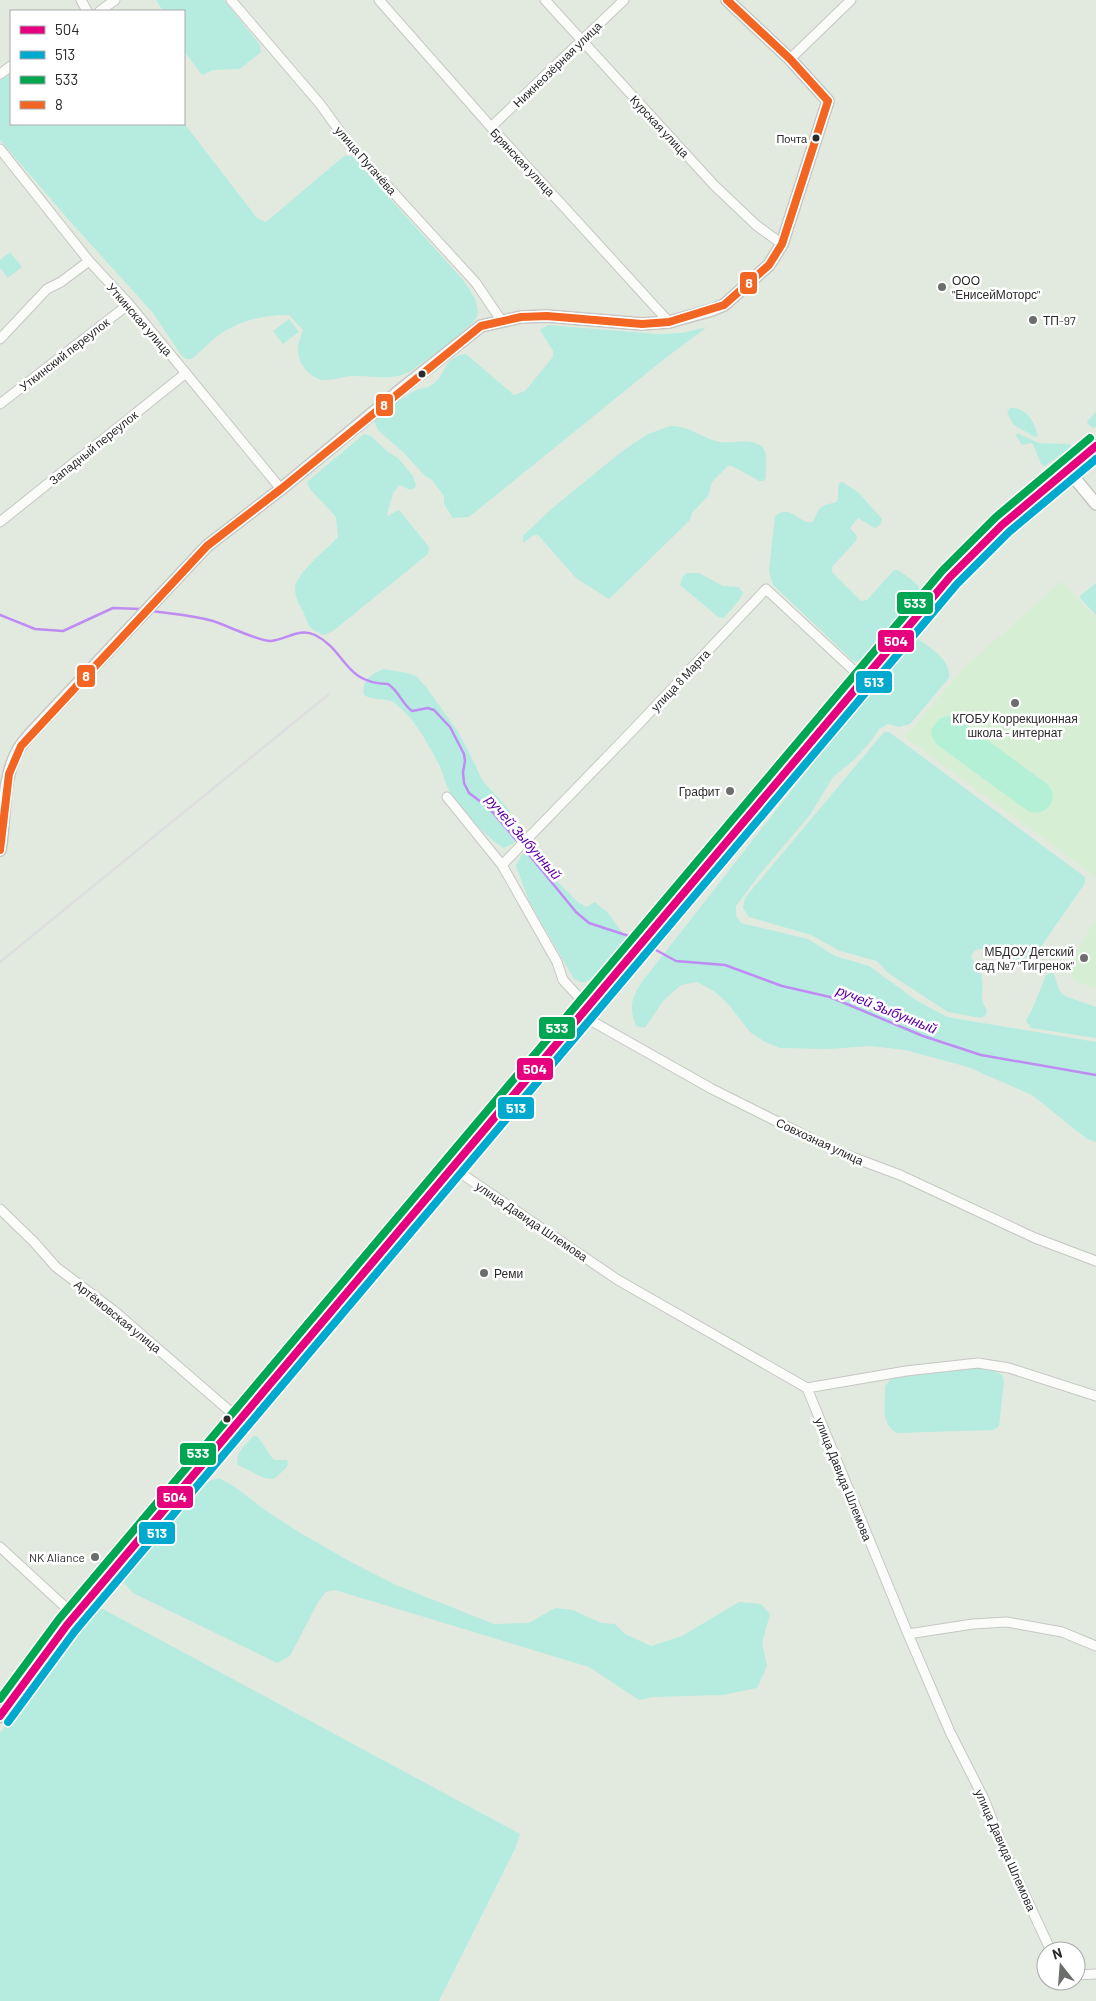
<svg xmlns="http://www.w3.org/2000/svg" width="1096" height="2001" viewBox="0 0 1096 2001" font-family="Barlow,sans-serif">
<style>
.education{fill:#d6eed3}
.green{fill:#b6ebe0}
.pitch{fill:#b3f0d6}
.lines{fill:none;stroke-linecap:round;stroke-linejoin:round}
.stream{stroke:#be8cf3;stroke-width:2.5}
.street-casing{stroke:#c6c7c5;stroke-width:11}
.secondary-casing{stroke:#c6c7c5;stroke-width:14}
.primary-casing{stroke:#c2c5c1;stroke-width:15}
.street{stroke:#fbfcfa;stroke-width:9}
.secondary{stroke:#fbfcfa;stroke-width:11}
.primary{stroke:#d3e8d2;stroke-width:12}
.rail{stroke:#dfdedf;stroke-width:2.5}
.bus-1-casing{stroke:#fff;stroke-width:11}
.bus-2-casing{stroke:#fff;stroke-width:11}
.bus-3-casing{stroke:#fff;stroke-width:11}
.bus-4-casing{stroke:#fff;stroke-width:11}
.bus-1{stroke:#e5007d;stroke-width:8}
.bus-2{stroke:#00a9ce;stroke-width:8}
.bus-3{stroke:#00a651;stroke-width:8}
.bus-4{stroke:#f26522;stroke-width:8}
.bus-dot{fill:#2b2b2b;stroke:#fff;stroke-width:2}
.poi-dot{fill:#6b6e6a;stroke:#fff;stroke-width:2}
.labels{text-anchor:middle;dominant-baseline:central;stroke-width:5;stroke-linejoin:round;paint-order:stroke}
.bus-label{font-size:11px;fill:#2b2b2b;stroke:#fff;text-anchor:end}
.street-label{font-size:12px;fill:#2b2b2b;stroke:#fff}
.poi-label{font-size:12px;fill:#2b2b2b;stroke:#fff;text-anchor:start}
.water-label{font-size:14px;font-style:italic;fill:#6100aa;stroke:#fff}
.line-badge{stroke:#fff;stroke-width:2}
.badge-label{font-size:14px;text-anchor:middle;font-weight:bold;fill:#fff}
</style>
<rect width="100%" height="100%" fill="#e2eadf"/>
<path class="education" d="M1062,581l34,38v258l-191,-140 58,-68z
M1096,920v68l-21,-6 -8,-16z"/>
<path class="green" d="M156,0h68l36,45 1,7 -21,17 -27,1 -11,5 -18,-24v-40h-21z
M11,73v51l173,-1 73,95 9,4 78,-66h8l111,124c6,9 18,24 14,36 -4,11 -54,46 -66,55 -19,10 -33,5 -53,5 -11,-1 -21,4 -31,4 -15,1 -30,-16 -29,-31 0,-6 3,-13 5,-19l-14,-15c-24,-1 -55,7 -74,23 -9,7 -15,15 -24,21h-5l-5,-4 -28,-42 -85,-94 -68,-79v-60z
M10,252l12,15 -14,11 -8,-10v-8z
M289,319l10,13 -16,12 -10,-13z
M548,325l109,9 25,-1 25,-6 -44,33 -194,157 -16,1 -9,-14v-8l-12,-16 -7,-4 -21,-23 -25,-22 -5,-10c8,-9 34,-28 45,-32 4,-1 8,-1 11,-3 18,-10 11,-29 36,-32l48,41 11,-4 28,-34v-6l-13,-21z
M1010,408c17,-1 24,14 28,28l-3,1 -21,-12 -7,-12z
M1096,412v15l-3,1 -5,-4 -1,-3z
M670,426c21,0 32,13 51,16 13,2 32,-5 42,6 5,6 2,22 3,30l-3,3h-4l-27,-15h-4l-16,16 -4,14 -16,17 -2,7 -81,79 -33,-21 -38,-43h-4l-11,8v-7l26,-25 72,-59 27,-18z
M1017,433l22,10 28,1h3l1,3 -26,19 -4,-2 -8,-20 -2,-1 -9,2 -6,-9z
M364,434l7,2 17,16 10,6 15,18 3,9 -1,3 -5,2 -10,-5 -7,8 -6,21 1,2 10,-6 2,1 29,36 -1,7 -95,77 -9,4c-16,-6 -15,-9 -21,-24 -4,-6 -8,-14 -8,-22 -1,-14 32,-40 43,-52l-2,-20 -26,-28 -3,-7z
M842,482l16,10 24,27 -2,6 -5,3 -17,-10 -8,10 7,8 -1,5 -24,26v5l29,29 6,-1 27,-30h4c9,7 23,14 24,25l-58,65 -7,2 -4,-1 -80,-76 -4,-14 6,-55c17,-13 23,9 38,6 7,-16 6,-16 24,-20 2,-7 0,-12 2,-19z
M687,573h12l24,13 16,1 4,6 -3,6 -16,19 -6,-1 -38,-32 3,-9z
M1096,583v32l-15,-16 -1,-3z
M917,638c14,11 34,21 32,40l-39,46 -11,3 -11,-3 -9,5 -7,11 -18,20 -21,17 -23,38 -51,60 -23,31v10l5,7 67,16 27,17 34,10 47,34 31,17 149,25v100l-9,-3 -55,-44 -64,-28 -63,-17 -35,-4 -40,3 -50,-1 -15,-6 -15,-10 -22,-28 -14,-13 -17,-9 -16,3 -18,16 -18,27 -9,-2c-7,-19 -5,-26 5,-43l265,-339 4,-4z
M384,669l23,4 9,3 10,11 33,46 10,19 13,28 26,29 8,15 1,14 -4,6 -10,4c-19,-14 -41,-35 -53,-56 -5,-9 -7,-20 -12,-29 -11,-21 -23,-44 -42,-59 -10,-8 -22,-2 -32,-9 -3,-15 8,-22 20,-26z
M884,732h5l196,145v6l-45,65c-3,13 -19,15 -30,12 -10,-4 -34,-21 -39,-3 4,7 10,14 11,22 2,14 -4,17 5,31l-1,5 -5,3 -33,-6 -60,-39 -11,-12 -37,-10 -29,-16 -62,-18 -6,-9 2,-10z
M526,853l4,2 48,47 8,5 9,-5 13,11 18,25c-8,10 -29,41 -41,44 -4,1 -7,-1 -11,-3l-45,-78 -13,-35 6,-12z
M1051,973l3,1 5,16 6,6 31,11v31l-65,-10 -5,-7 8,-16 12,-30z
M978,1368l19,4 5,3 2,6 -5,45 -6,4 -96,3c-18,-11 -11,-28 -12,-47l7,-8z
M253,1436h4c7,8 10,16 17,24h13l1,4 -2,4 -12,11 -10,-1 -26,-13c-4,-12 8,-20 15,-29z
M219,1478l16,9 30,23 32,21 54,31 45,23 98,39 35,-1 26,-15 18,2 28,13 14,1 10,10 26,12 31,-10 57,-34 22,2 9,10 -8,29 5,23 -10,22 -34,7 -70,2 -14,3 -50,-33 -254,-77 -9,2 -8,10 -28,54 -13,7 -144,-70 -9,-10 2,-10 13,-11 29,-42 31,-36z
M101,1608l419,226 -5,15 -76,152h-439v-268l35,-50z"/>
<path class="pitch" d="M947,716l10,2 90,66c14,15 -1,34 -19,27l-92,-67 -4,-8 -1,-6 8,-11z"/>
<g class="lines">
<path class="stream" d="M152,611c21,3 41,4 61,10 13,4 47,21 58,20 15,-1 28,-14 44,-6 32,16 28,48 73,49 11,7 14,20 24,27l16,-3 6,2 16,17 14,27 1,7 -2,11 1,11 5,10 20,15 46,54 41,50 13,11 49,16
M0,615l35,14 28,2 50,-23 29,1
M645,944l31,17 49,4 57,21 48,11 93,39 58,19 115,20"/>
<defs>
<path id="street" d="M81,0l6,11
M231,0l89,104 29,40 127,139 25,37
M379,0l112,127 178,195
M545,0l169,185 42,40 26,19
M100,11l15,-11
M790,59l61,-59
M0,74l11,-8
M491,127l133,-127
M0,149l89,112 40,43 152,185
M0,339l47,-50 14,-7 28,-21
M0,404l129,-100
M0,522l186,-149
M447,797l55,68 55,97 6,18 25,27
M502,865l131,-135 133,-141 97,90
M581,1015l131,74 124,62 64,24 135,63 61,23
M453,1168l165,112 189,108 101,246 42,98 34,67 20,51 47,101
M0,1209l34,33 22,25 57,43 127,110
M807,1388l99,-17 72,-8 31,5 87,28
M0,1547l75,69
M908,1634l65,-10 34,-2 55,10 34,14
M1076,1975l20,-1"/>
<path id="secondary" d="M1068,470l28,34
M0,850c6,-34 1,-69 18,-100 3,-6 9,-12 14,-18l175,-186 74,-57 123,-102 77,-61 40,-9 26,-1 95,8 27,-2 43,-12 12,-5 45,-40 13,-21 46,-143 -38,-42 -63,-59"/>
<path id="primary" d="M0,1716l67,-91 197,-235 189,-222 410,-489 87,-102 52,-52 94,-79"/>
</defs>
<use href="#street" class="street-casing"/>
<use href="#secondary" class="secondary-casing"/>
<use href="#primary" class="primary-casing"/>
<use href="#street" class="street"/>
<use href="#secondary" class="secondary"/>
<use href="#primary" class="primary"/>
<path class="rail" d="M0,962l329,-268"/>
<defs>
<path id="bus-1" d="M0,1716l67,-91 883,-1048 52,-52 94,-79"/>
<path id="bus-2" d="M8,1722l67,-91 882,-1047 52,-52 87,-73"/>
<path id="bus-3" d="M0,1699l59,-80 883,-1048 54,-54 94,-79"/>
<path id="bus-4" d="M727,0l63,59 38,42
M0,850l9,-76 12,-28 186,-200 74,-57 200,-163 40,-9 26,-1 95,8 27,-2 55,-17 45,-40 13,-21 46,-143"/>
</defs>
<use href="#bus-1" class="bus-1-casing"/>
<use href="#bus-2" class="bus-2-casing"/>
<use href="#bus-3" class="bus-3-casing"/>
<use href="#bus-4" class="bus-4-casing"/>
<use href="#bus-1" class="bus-1"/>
<use href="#bus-2" class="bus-2"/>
<use href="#bus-3" class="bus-3"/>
<use href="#bus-4" class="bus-4"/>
</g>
<g class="bus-dot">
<circle cx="816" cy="138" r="4.5"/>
<circle cx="422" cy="374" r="4.5"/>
<circle cx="227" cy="1419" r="4.5"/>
</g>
<g class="poi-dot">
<circle cx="942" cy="287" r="5"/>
<circle cx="1033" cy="320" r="5"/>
<circle cx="1015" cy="703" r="5"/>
<circle cx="730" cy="791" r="5"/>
<circle cx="1084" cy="958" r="5"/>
<circle cx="484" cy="1273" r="5"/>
<circle cx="95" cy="1557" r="5"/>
</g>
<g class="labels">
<g class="bus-label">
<text x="807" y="138">Почта</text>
</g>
<g class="street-label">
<text transform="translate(557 64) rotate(-44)">Нижнеозёрная улица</text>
<text transform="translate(660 126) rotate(47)">Курская улица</text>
<text transform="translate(366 160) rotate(49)">улица Пугачёва</text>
<text transform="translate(523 162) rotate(47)">Брянская улица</text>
<text transform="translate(140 319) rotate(49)">Уткинская улица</text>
<text transform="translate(64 354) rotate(-38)">Уткинский переулок</text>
<text transform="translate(93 447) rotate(-39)">Западный переулок</text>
<text transform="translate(680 680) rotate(-47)">улица 8 Марта</text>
<text transform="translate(820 1141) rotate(25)">Совхозная улица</text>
<text transform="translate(532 1221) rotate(34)">улица Давида Шлемова</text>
<text transform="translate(118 1316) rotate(39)">Артёмовская улица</text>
<text transform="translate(844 1479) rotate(68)">улица Давида Шлемова</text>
<text transform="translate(1006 1850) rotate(66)">улица Давида Шлемова</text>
</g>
<g class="poi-label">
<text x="952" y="280">ООО<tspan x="952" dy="14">"ЕнисейМоторс"</tspan></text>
<text x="1043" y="320">ТП-97</text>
<text x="1015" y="718" text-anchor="middle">КГОБУ Коррекционная<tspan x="1015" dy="14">школа - интернат</tspan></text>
<text x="720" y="791" text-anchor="end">Графит</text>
<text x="1074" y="951" text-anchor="end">МБДОУ Детский<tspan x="1074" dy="14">сад №7 "Тигренок"</tspan></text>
<text x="494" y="1273">Реми</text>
<text x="85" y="1557" text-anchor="end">NK Aliance</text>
</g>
<g class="water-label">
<text transform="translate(524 837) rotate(49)">ручей Зыбунный</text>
<text transform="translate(887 1009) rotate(22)">ручей Зыбунный</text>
</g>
</g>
<g class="line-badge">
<rect x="739" y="271" width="19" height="24" rx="5" fill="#f26522"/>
<rect x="375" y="393" width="19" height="24" rx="5" fill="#f26522"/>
<rect x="896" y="591" width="38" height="24" rx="5" fill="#00a651"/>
<rect x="877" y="629" width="38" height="24" rx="5" fill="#e5007d"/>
<rect x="76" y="664" width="20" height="24" rx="5" fill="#f26522"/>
<rect x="855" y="670" width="38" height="24" rx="5" fill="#00a9ce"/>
<rect x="538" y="1016" width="38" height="24" rx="5" fill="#00a651"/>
<rect x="516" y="1057" width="38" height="24" rx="5" fill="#e5007d"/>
<rect x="497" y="1096" width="38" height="24" rx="5" fill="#00a9ce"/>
<rect x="179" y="1442" width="38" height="24" rx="5" fill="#00a651"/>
<rect x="156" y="1485" width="38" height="24" rx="5" fill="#e5007d"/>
<rect x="138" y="1521" width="38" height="24" rx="5" fill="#00a9ce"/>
</g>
<g class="badge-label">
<text x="749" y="288">8</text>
<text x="384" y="410">8</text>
<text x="915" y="608">533</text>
<text x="896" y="646">504</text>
<text x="86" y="681">8</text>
<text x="874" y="687">513</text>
<text x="557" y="1033">533</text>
<text x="535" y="1074">504</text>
<text x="516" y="1113">513</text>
<text x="198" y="1458">533</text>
<text x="175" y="1502">504</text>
<text x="157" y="1538">513</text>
</g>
<rect x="10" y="10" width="175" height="115" fill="#ffffff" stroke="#aaaaaa"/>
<rect x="20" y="26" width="25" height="8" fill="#e5007d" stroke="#aaaaaa"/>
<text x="55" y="35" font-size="15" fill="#2b2b2b">504</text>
<rect x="20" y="51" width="25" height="8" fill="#00a9ce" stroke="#aaaaaa"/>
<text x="55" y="60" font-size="15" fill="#2b2b2b">513</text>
<rect x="20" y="76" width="25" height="8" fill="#00a651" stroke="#aaaaaa"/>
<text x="55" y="85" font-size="15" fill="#2b2b2b">533</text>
<rect x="20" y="101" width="25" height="8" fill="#f26522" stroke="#aaaaaa"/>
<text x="55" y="110" font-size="15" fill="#2b2b2b">8</text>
<g transform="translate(1061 1966) rotate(343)"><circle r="24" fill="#ffffff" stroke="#aaaaaa"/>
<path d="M0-4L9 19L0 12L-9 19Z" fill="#6b6e6a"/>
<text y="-8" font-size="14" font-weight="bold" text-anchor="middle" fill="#2b2b2b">N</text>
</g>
</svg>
